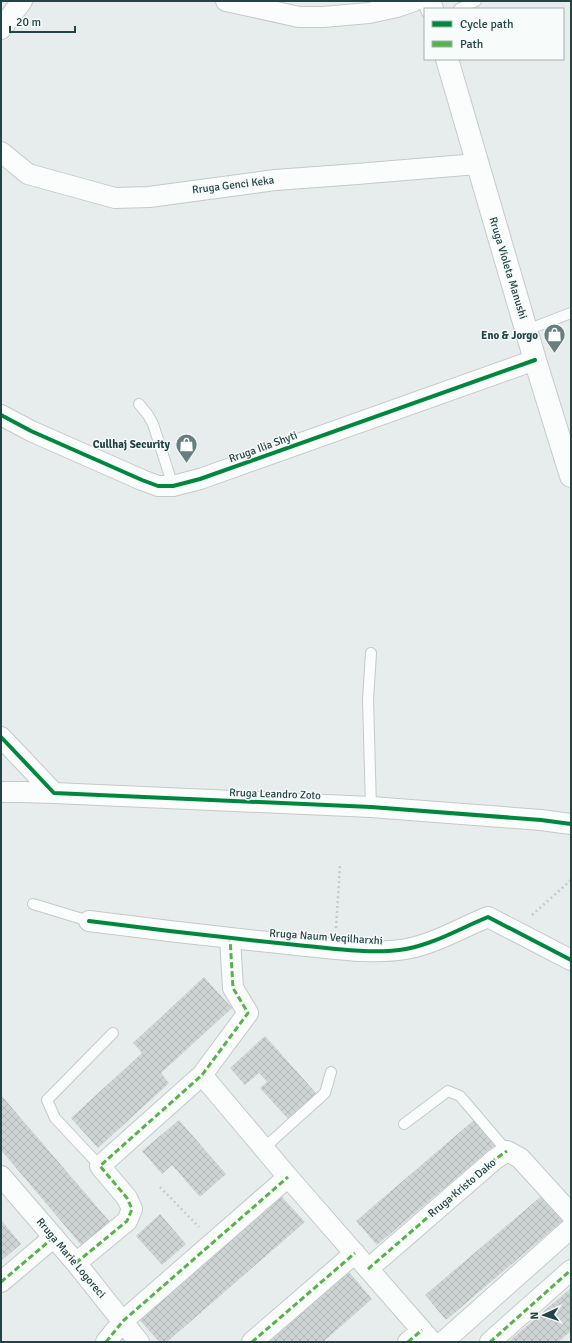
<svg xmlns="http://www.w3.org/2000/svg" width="572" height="1343" viewBox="0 0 572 1343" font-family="Signika,sans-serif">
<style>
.building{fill:url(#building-cross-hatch)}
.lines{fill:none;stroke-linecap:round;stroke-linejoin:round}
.service-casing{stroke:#c4cac9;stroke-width:12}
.minor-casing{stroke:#c4cac9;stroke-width:22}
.tertiary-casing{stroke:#c4cac9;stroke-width:24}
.path{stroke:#c2cccc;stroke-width:2.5;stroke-dasharray:2 3;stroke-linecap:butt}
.service{stroke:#fbfcfc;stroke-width:10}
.minor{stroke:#fbfcfc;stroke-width:20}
.tertiary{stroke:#fbfcfc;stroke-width:22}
.quiet{stroke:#55b347;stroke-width:3;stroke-dasharray:6 3;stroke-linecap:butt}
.cycleway-casing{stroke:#f7fbfa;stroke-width:6}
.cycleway{stroke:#00873e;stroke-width:4}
.labels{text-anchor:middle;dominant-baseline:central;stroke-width:3;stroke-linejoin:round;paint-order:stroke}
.street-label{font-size:11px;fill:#244;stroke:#f7fbfa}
.poi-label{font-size:11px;font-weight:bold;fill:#244;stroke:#f7fbfa;text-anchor:end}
</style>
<defs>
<pattern id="building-cross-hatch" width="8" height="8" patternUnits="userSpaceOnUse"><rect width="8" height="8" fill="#ced4d3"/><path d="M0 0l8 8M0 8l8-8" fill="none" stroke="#b1b7b6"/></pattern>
</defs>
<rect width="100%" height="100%" fill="#e7edec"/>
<path class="building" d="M204,977l28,31 -71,65 8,10 -71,65 -27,-30 71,-65 -9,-10z
M265,1036l51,57 -28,26 -28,-31 7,-6 -8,-9 -14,12 -15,-17z
M1,1095l109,127 -28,24 -81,-96z
M179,1120l47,54 -26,23 -28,-32 -10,9 -20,-23z
M474,1120l21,25 -118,100 -21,-24z
M545,1193l21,25 -120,102 -21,-25z
M281,1196l24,26 -138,120h-8l-19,-22z
M160,1214l26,30 -24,21 -26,-29z
M1,1220l20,24 -20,17z
M349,1272l23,27 -49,43h-54z
M571,1288v43l-13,11h-50z"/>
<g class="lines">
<defs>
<path id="service" d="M459,9l17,-8
M527,330l44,-17
M139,404l9,11 5,9 20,62
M371,807l-3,-107 3,-47
M33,904l56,17
M404,1124l44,-33 12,5 47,55
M264,1148l61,-55 6,-21
M100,1166l-45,-48 -8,-18 66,-67"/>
<path id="minor" d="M226,1l73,16h24l46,-4 28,-6 17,-6
M1,29l21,-28
M1,152l27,22 87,24 34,-1 126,-17 82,-6 120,-10
M1,415l30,16 111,49 16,6h15l27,-7 335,-119
M1,737l53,56 317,14 170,13 30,4
M1,792h21l32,1
M89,921c69,9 138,17 208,24 34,3 75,10 109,4 28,-5 55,-21 82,-32l83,43
M202,1075l86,102 144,165
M1,1176l75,87 63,79
M76,1263l51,-42 5,-12 -5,-11 -27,-32 102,-91 46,-62 -15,-25 -3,-50
M368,1269l126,-109 13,-9 13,7 51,56
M1,1282l53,-45
M106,1342l17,-21 165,-144
M252,1342l103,-89
M408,1342l14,-12
M443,1342l128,-114
M490,1342l81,-72"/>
<path id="tertiary" d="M429,1l3,8
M447,59l88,301 36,116"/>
</defs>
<use href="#service" class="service-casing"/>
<use href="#minor" class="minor-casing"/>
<use href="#tertiary" class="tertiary-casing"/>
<path class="path" d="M532,915l39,-35
M336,928l4,-63
M160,1187l39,40"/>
<use href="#service" class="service"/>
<use href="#minor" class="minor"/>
<use href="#tertiary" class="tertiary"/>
<path class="quiet" d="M76,1263l51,-42 5,-12 -5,-11 -27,-32 102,-91 46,-62 -15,-25 -3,-50
M368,1269l126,-109 13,-9
M1,1282l53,-45
M106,1342l17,-21 165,-144
M252,1342l103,-89
M408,1342l14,-12
M490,1342l81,-72"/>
<defs>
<path id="cycleway" d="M1,415l30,16 111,49 16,6h15l27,-7 335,-119
M1,737l53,56 317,14 170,13 30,4
M89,921c69,9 138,17 208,24 34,3 75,10 109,4 28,-5 55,-21 82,-32l83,43"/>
</defs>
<use href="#cycleway" class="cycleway-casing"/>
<use href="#cycleway" class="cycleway"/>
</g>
<defs>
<symbol id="shop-pin" viewBox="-11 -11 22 30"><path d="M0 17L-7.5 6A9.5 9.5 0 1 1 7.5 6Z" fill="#677f7f" stroke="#f7fbfa"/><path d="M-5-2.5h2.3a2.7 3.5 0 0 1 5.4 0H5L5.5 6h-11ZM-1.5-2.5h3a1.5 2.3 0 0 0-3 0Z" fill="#fff"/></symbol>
</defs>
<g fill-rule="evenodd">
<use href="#shop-pin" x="542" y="322" width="25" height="34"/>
<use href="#shop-pin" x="174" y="432" width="25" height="34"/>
</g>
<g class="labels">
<g class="street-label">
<text transform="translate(233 185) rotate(-7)">Rruga Genci Keka</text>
<text transform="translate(508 268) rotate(73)">Rruga Violeta Manushi</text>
<text transform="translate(263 447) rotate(-20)">Rruga Ilia Shyti</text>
<text transform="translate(275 794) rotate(2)">Rruga Leandro Zoto</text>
<text transform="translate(326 937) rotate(4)">Rruga Naum Veqilharxhi</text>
<text transform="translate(462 1188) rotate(-40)">Rruga Kristo Dako</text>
<text transform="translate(71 1258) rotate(50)">Rruga Marie Logoreci</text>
</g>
<g class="poi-label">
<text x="538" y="335">Eno &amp; Jorgo</text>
<text x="170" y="444">Cullhaj Security</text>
</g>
</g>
<rect width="572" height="1343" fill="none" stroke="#224444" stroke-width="4"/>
<rect x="424" y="8" width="140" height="52" fill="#f7fbfa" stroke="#a2b2b1"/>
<rect x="432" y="21" width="20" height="6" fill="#00873e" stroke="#a2b2b1"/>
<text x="460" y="28" font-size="12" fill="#224444">Cycle path</text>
<rect x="432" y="41" width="20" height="6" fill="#55b347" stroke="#a2b2b1"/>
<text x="460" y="48" font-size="12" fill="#224444">Path</text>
<g transform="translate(544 1315) rotate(267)" stroke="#f7fbfa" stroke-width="3" paint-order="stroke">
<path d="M0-3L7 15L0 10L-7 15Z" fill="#224444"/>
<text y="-6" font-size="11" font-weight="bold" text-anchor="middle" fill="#224444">N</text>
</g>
<path d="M10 26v6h65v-6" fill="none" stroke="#224444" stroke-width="2"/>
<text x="16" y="26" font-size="12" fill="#224444" stroke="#f7fbfa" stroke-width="3" paint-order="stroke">20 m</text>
</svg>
